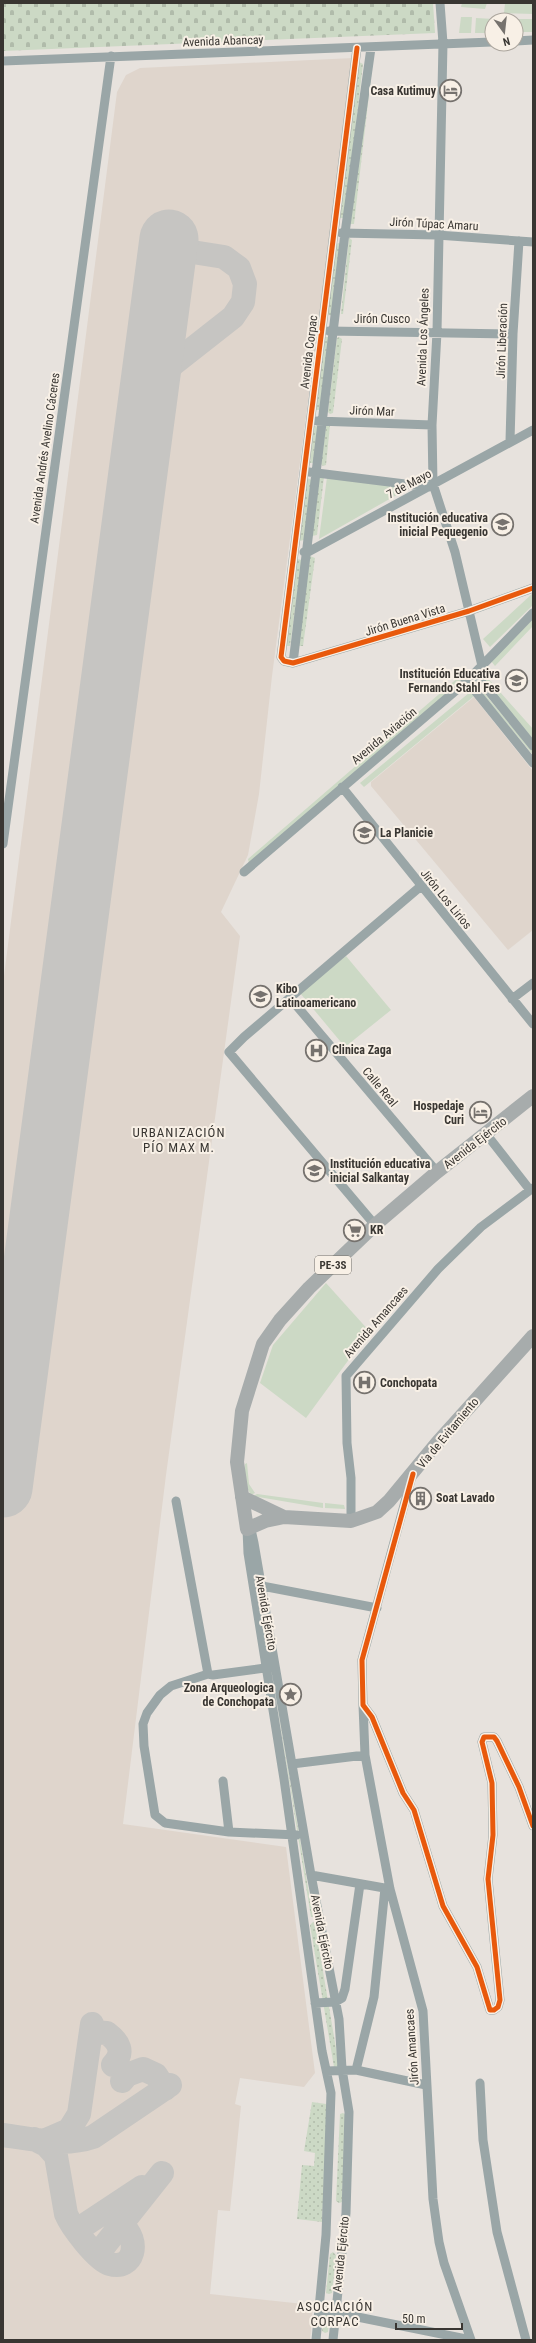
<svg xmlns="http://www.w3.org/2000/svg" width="536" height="2343" viewBox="0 0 536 2343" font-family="'Roboto Condensed',sans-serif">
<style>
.built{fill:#dfd5cc}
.grass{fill:url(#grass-dots)}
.cemetery{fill:url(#cemetery-stones)}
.park{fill:#ccd9c5}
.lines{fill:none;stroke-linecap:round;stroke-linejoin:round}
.taxiway{stroke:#c6c5c2;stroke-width:24}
.runway{stroke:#c6c5c2;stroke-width:59}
.minor{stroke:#9aa6a7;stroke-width:9}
.highway{stroke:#a7acac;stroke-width:14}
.cycleway-casing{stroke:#f8f0e6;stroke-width:8}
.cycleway{stroke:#e8590c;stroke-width:5}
.labels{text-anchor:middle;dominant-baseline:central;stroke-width:4;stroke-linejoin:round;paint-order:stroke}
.shield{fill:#f8f0e6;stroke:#726e68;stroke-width:1}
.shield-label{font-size:11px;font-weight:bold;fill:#393632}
.street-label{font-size:12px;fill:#393632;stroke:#f8f0e6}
.poi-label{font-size:12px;font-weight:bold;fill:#393632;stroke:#f8f0e6;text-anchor:start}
.neighbourhood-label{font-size:13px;letter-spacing:1px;fill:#393632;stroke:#f8f0e6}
</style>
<defs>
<pattern id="grass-dots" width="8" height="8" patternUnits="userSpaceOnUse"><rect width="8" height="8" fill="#ccd9c5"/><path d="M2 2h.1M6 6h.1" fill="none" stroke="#b0bbaa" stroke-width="1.8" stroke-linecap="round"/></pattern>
<pattern id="cemetery-stones" width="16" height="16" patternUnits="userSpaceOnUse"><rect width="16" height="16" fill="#ccd9c5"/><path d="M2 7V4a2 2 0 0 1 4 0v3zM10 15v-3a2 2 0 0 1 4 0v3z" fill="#b0bbaa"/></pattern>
</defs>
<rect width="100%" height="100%" fill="#e7e2dd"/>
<path class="built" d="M353,58l-81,618 -13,118 -11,61 -27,57 19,24 -74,539 -43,349 163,23 29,226 -11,14 -64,-9 -5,26 6,2 -11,105 -12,-1 -8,84 103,11 -3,35h-307v-1356l114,-892 9,-17 14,-7z
M474,697l59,74v159l-25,20 -137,-164v-4z"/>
<path class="grass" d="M373,60l-19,164h-4z
M359,62l4,2 -18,154h-5z
M349,238l3,2 -9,74h-2z
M339,243l2,1 -9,72 -5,-2 9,-70z
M325,337h4l-9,73h-4z
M339,337l3,2 -9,74 -3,1 -2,-2 9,-74z
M330,425l-4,40 -3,1 -2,-2 5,-38z
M316,426l2,1 -5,36h-3l3,-36z
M318,476l6,1 -7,58 -5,1z
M307,478l5,2 -8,60 -5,1z
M310,556l5,2 -12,88h-5z
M297,559l5,1 -12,86h-5z
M272,1674l41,243h-2z
M313,1922l2,2 24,142 -5,1 -24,-142z
M312,2102l14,2 2,4 -6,114 -25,-3 5,-54 12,1 1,-13 -11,-2z
M343,2113l3,2 -4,87 -3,1 -3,-2 4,-87z
M333,2252l3,3 -4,38 -3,1 -3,-1 4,-39z
M325,2314l5,2 -2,16 -3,1 -3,-2z"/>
<path class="cemetery" d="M3,3h430l2,30 -432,18z"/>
<path class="park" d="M462,3h25l-2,6 -24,-2z
M505,3h28v11l-29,-1z
M461,17h11l-1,16h-12z
M476,18l18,1 -2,1v13h-17z
M497,19h36v13h-17v-12z
M327,477l89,7 -97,55z
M533,593v12l-43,42 -7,-8z
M533,619v7l-38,40 -4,-5z
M485,675l48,54v10l-48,-57z
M460,676l3,4 -214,184 -1,-5z
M475,688l4,4 -115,95 -4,-4z
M484,693l49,59v3l-51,-61z
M346,956l45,54 -46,37 -45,-54z
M326,1283l45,50 -2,-1 -63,86 -46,-35 13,-38z
M247,1463l2,21 6,9 -4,2 -6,-11v-20z
M257,1494l66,9v5l-70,-12z
M325,1503l19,2 1,4 -20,-1z"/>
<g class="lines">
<path class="taxiway" d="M148,391l15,-19 70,-55 10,-15 2,-18 -6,-16 -15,-11 -57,-9
M91,2032l16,1c12,9 18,19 6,32
M122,2081l5,-6 16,-6 13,6 9,14
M3,2135c30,4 61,12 90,2l77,-52
M34,2139l12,6 10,11 10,58c5,12 31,47 44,50 23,7 32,-23 11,-40
M46,2140l23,-10 10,-16 13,-90
M77,2230l65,-43
M97,2255l65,-82"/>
<path class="runway" d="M3,1488l166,-1249"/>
<path class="minor" d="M440,3l3,40 -6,289 -5,93 1,59 22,68 27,114
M516,41l17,-1
M357,48l-76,609 3,4 9,2 176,-52 64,-23
M3,61l489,-19
M341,233l96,2 96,7
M329,331l184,3
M317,421l115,4
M510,441l3,-107 6,-93
M309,472l120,15
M304,552h4l225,-122
M293,663l52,-430 26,-185
M475,674l58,72
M467,681l66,82
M342,787l191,237
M3,844l108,-788
M244,872l223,-191 66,-68
M290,998l147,174
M512,999l21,-16
M487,1135l43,55
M375,1225l-146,-173 15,-15 177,-151
M412,1476l-50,184 1,45 9,12 31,76 11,17 29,96 34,61 13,43h4l4,-3 2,-7 -12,-121 5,-44 -1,-52 -10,-41 2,-5h10l3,4 22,46 14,39
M176,1501l32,173 5,1 59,-8
M351,1521v-43l-4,-35 -1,-67 92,-107 43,-42 52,-39
M247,1529l5,5 2,9 57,332 28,144 3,50 7,43 -3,101 -13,127
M247,1529l1,24 36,226 38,272 9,42 -5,142 -10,105
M262,1586l115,22
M208,1674l-37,12 -11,9 -13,18 -4,11 1,22 11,69 10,8 64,9 68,3
M363,1705l2,50 25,134 33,122 10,188 6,43 5,21 27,77
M292,1764l73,-9
M223,1781l6,51
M311,1875l79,14
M315,2003l20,-1 7,-4 3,-9 15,-105
M356,2070l70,15
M327,2071l29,-1 18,-73 11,-109
M480,2083l3,57 14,92 29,108
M318,2309l153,31"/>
<path class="highway" d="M533,1096l-96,76 -62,53 -66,63 -29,32 -17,24 -21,67 -5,51 10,67 18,-8 19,-4 67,4 26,-9 12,-11 48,-58 96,-107
M242,1497l42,20"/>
<defs>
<path id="cycleway" d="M357,48l-76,609 3,4 9,2 176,-52 64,-23
M413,1474l-51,186 1,45 9,12 31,76 11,17 29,96 34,61 13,43h4l4,-3 2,-7 -12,-121 5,-44 -1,-52 -10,-41 2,-5h10l3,4 22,46 14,39"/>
</defs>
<use href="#cycleway" class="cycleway-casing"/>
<use href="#cycleway" class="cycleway"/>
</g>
<defs>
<symbol id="hotel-ring" viewBox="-11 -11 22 22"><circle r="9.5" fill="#f8f0e6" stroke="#76726e" stroke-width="1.5"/><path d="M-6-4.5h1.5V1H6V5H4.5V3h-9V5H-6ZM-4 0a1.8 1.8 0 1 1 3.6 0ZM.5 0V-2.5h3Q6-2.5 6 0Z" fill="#76726e"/></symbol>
<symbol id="school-ring" viewBox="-11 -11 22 22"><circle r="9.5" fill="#f8f0e6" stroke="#76726e" stroke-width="1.5"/><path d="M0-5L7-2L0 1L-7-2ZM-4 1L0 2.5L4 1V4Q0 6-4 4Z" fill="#76726e"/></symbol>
<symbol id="hospital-ring" viewBox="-11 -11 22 22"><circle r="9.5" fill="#f8f0e6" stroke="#76726e" stroke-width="1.5"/><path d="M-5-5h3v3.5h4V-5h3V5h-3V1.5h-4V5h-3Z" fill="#76726e"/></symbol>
<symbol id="supermarket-ring" viewBox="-11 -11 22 22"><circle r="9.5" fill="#f8f0e6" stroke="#76726e" stroke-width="1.5"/><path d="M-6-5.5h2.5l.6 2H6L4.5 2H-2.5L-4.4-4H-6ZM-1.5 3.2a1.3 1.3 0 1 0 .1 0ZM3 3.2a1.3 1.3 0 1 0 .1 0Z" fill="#76726e"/></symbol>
<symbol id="building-ring" viewBox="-11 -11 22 22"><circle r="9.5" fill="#f8f0e6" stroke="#76726e" stroke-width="1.5"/><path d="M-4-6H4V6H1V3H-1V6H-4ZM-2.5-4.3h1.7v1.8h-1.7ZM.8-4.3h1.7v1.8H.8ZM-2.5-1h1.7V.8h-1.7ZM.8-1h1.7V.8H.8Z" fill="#76726e"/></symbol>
<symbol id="sight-ring" viewBox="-11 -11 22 22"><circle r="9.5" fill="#f8f0e6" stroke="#76726e" stroke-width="1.5"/><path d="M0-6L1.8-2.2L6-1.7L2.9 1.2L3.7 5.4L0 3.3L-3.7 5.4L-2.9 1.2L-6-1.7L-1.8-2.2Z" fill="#76726e"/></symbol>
</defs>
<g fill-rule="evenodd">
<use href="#hotel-ring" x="438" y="78" width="25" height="25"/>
<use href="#school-ring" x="490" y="512" width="25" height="25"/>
<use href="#school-ring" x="504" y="668" width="25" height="25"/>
<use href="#school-ring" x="352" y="820" width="25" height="25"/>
<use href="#school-ring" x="248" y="984" width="25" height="25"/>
<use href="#hospital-ring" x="304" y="1038" width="25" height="25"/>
<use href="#hotel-ring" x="468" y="1100" width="25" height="25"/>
<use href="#school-ring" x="302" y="1158" width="25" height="25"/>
<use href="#supermarket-ring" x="342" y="1218" width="25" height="25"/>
<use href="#hospital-ring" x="352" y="1370" width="25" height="25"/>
<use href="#building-ring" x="408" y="1486" width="25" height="25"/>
<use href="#sight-ring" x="278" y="1682" width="25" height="25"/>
</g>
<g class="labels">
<rect class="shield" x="315" y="1256" width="36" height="18" rx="3"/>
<g class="shield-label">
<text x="333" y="1265">PE-3S</text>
</g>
<g class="street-label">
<text transform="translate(223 41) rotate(-2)">Avenida Abancay</text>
<text transform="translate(434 224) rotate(3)">Jirón Túpac Amaru</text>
<text x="382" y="319">Jirón Cusco</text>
<text transform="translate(423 337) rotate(-88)">Avenida Los Ángeles</text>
<text transform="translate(502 341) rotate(-88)">Jirón Liberación</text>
<text transform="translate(309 352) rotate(-83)">Avenida Corpac</text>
<text transform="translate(372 411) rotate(2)">Jirón Mar</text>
<text transform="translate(45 448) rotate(-82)">Avenida Andrés Avelino Cáceres</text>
<text transform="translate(409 484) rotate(-28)">7 de Mayo</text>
<text transform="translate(405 620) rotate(-17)">Jirón Buena Vista</text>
<text transform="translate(384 736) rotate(-40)">Avenida Aviación</text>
<text transform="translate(446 899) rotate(51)">Jirón Los Lirios</text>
<text transform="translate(380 1087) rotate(50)">Calle Real</text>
<text transform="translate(475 1143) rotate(-38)">Avenida Ejército</text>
<text transform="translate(376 1322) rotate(-49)">Avenida Amancaes</text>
<text transform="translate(448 1433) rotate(-50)">Vía de Evitamiento</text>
<text transform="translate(266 1613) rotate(80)">Avenida Ejército</text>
<text transform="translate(322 1932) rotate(79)">Avenida Ejército</text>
<text transform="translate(412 2047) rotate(-94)">Jirón Amancaes</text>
<text transform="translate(341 2254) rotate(-84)">Avenida Ejército</text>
</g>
<g class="poi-label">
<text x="436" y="91" text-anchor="end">Casa Kutimuy</text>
<text x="488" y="518" text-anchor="end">Institución educativa<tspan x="488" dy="14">inicial Pequegenio</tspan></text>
<text x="500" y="674" text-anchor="end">Institución Educativa<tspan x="500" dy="14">Fernando Stahl Fes</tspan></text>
<text x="380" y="833">La Planicie</text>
<text x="276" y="989">Kibo<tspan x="276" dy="14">Latinoamericano</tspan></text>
<text x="332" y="1050">Clinica Zaga</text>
<text x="464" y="1106" text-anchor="end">Hospedaje<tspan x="464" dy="14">Curi</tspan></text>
<text x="330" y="1164">Institución educativa<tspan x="330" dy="14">inicial Salkantay</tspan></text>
<text x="370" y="1230">KR</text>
<text x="380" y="1383">Conchopata</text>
<text x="436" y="1498">Soat Lavado</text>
<text x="274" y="1688" text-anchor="end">Zona Arqueologica<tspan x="274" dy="14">de Conchopata</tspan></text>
</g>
<g class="neighbourhood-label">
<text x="179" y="1132">URBANIZACIÓN<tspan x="179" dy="15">PÍO MAX M.</tspan></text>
<text x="335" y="2306">ASOCIACIÓN<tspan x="335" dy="15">CORPAC</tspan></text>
</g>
</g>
<rect width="536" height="2343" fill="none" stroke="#393632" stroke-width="8"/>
<g transform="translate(504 32) rotate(165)"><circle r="19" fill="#f8f0e6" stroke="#aca69e"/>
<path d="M0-3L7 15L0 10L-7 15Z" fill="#76726e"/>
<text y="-6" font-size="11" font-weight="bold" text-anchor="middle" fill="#393632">N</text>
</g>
<path d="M396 2323v6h66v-6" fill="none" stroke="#393632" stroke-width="2"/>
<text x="402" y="2323" font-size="12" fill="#393632" stroke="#f8f0e6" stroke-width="3" paint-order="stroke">50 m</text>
</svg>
